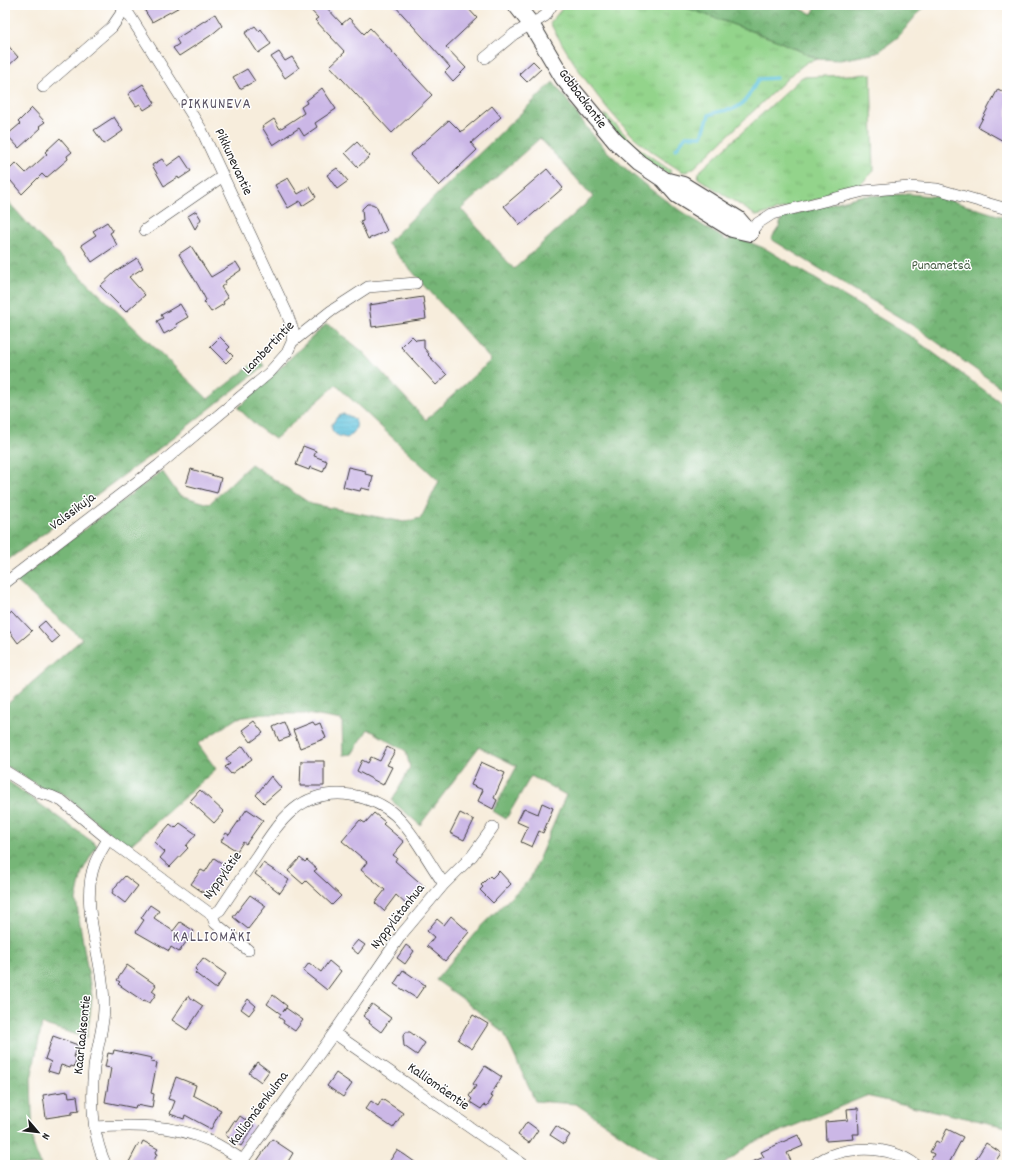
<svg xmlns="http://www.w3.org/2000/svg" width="1012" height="1170" viewBox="0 0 1012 1170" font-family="Dekko,sans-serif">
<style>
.grass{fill:url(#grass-tufts);stroke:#587854}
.forest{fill:url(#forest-crowns);stroke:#49694a;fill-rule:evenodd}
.water{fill:url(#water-rules);stroke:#3e707e}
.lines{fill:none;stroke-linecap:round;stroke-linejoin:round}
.stream{stroke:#61c4df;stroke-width:3.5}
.building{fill:#cbb7e6}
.street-casing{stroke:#3d3b39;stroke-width:12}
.secondary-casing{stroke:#3d3b39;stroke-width:18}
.street{stroke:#fff;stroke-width:11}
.secondary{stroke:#fff;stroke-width:16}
.labels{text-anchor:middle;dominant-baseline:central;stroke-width:3;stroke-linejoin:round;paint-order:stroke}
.street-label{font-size:14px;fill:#1c1c1c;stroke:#fff}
.park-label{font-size:14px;fill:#465c43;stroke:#fff}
.neighbourhood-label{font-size:15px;letter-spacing:1px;fill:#595263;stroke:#fff}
</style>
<defs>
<pattern id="grass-tufts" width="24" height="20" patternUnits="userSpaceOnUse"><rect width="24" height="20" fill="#93d48b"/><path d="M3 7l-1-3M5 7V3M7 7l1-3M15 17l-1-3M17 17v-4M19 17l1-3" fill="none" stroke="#7eb577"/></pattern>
<pattern id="forest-crowns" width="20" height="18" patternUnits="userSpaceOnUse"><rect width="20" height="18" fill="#76b677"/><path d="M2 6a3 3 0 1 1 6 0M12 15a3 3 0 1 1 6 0" fill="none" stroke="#609361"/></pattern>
<pattern id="water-rules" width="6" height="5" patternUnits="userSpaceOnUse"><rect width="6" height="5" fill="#61c4df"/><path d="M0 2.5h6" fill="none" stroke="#54a8bf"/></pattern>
</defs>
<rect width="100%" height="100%" fill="#fff"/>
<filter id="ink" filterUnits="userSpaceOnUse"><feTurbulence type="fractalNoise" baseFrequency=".025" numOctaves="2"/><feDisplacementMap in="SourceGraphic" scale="8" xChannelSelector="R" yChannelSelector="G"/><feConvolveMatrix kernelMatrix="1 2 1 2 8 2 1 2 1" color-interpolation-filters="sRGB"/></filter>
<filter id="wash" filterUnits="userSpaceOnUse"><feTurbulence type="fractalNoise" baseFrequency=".012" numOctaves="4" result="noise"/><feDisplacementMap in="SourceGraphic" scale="16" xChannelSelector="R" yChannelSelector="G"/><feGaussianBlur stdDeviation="0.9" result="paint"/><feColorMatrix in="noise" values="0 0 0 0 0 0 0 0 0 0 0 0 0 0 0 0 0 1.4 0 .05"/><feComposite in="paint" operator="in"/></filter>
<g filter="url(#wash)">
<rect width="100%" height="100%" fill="#f7eddc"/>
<path class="grass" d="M565,5h114l97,35 42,19 -11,3 -14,11 -98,94 -9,5 -5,-1c-17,-11 -34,-22 -49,-36 -33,-32 -60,-73 -82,-112z
M871,74l3,97 -17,17 -100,28 -59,-38 1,-6 103,-95z
M605,114l32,33 34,24 -2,3 -14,-7 -50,-45z"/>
<path class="forest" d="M679,5h113l20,9 5,-9h108l-27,32 -21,16 -37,7 -22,-1 -42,-19z
M553,82c18,22 35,50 55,70 35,35 78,64 120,89l4,-6 34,14 147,89 94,69v720l-141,-31 -114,47 -29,22h-51l-12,-4 -84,-57 -41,-3 -31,-68 -41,-34 -27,-19 44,-53 50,-48 36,-84 -35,-19 -25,43 -13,-8 24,-45 -38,-19 -59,78 -28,-24 18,-33 -4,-17 -38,-22 -16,25 -9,1 -1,-35 -36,-6h-42l-27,4 -39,26 18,25 -89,79 -64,-54 -7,-3 -11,-1 -40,-25v-59l77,-67 -66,-58 146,-110 17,24 30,9 42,-40 60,40 93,18 17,-4 18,-37 -103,-96 -61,54 -16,-11 -21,-20 88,-84 9,4 8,8 19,15 64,69 65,-60 -104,-117zM540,138l53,59 -79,72 -53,-60z
M910,194l29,3 68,21v174l-90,-64 -146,-89 8,-12 3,-10 78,-21z
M5,198l31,35 172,166 51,-40 5,7 -113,89 -146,107z
M5,779l92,66 -15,27 -6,28 16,97 -5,41 -45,-14 -11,55 2,66 8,20h-36z"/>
<path class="water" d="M343,414c17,3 17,16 4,24 -9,-2 -14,-3 -16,-12l6,-9z"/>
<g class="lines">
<path class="stream" d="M676,149l10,-13h16l7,-21c8,-4 16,-4 24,-6 14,-5 18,-19 26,-30l18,-1"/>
</g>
<g id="blocks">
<path class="building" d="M154,5h29l-31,17 -7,-11z
M306,5h18l18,19 7,-6 15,16 6,-6 62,67 -40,38 -62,-67 15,-14 -30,-32 3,-2z
M394,5h71l12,13 -31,29 20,21 -13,13 -8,-9 5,-5z
M215,14l7,12 -12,10 -31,20 -6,-8 6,-4 -3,-5z
M255,26l4,5 2,-2 10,15 -13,9 -13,-20z
M5,42l13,15 -13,12z
M279,52l6,9 7,-4 7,11 -14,10 -14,-21z
M533,61l8,8 -14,13 -8,-8z
M247,69l8,12 -15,8 -7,-12z
M143,84l12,19 -11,7 -4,-6 -4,2 -8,-12z
M322,88l14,21 -21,14 2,4 -13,9 -5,-8 -26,17 -11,-18 12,-8 6,10 24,-16 -3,-6 6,-4 -1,-2z
M998,89l9,5v49l-29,-16z
M492,106l9,11 -30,26 6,7 -38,36 -29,-31 39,-35 12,12z
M32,108l13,14 -6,4 2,2 -22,20 -12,-13 13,-11 -2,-2z
M114,117l9,14 -19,13 -10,-14z
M60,138l12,14 -5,4 1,3 -22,19 -4,-4 -20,20 -17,-20 11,-11 10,10 21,-19 -2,-2z
M357,142l13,14 -12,11 -13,-14z
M181,156l10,15 -12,8 -1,-2 -14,9 -12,-21 10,-6 5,7z
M337,168l11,13 -11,8 -10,-14z
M547,169l16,19 -43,37 -16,-19z
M288,178l10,16 12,-7 6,10 -14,9 -2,-5 -12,7 -13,-23z
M367,204h5l4,2 11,25 -19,8 -8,-18 3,-1 -1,-11z
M196,211l5,8 -6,10 -7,-13z
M107,222l6,9 -3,2 7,12 -25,17 -11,-17 15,-10 -3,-4z
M191,246l20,31 25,-15 5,8 -16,11 1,2 -5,4 7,11 -5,4 1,2 -13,8 -7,-10 2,-2 -8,-15 -19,-31z
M137,258l6,10 -14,9 16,18 -19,17 -26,-26 15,-14z
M423,297l3,22 -54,8 -3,-22z
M180,304l8,13 -12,7 1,3 -13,7 -7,-13 6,-3 -2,-3z
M412,336l4,4 8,-1v9l5,6 -1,1 19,20 -11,10 -35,-38z
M220,337l10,10 -3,3 6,6 -7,7 -16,-16z
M303,446l13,5 -2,5 13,5 -4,11 -13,-5 -1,3 -13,-5z
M348,467l18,4 -1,3 8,2 -3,14 -9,-2 -1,3 -17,-4z
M191,469l30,9 -4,15 -31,-8z
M12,610l20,21 -14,12 -13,-18v-9z
M45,621l14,16 -7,6 -14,-16z
M254,721l9,12 -12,9 -9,-12z
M284,722l6,15 -11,4 -6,-14z
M313,722l2,3 5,-2 6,15 -26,10 -7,-18z
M243,746l9,13 -21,15 -6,-7 5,-3 -4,-6z
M387,747l8,4 -8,14 5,2 -9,18 -26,-14 5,-11 6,3 3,-6 9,4z
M301,761h23v25h-24z
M481,762l24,11 -11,25 3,2 -4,9 -15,-8 5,-11 -12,-5z
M271,776l10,12 -17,15 -8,-8z
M200,790l24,22 -10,11 -24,-22z
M542,803l11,5 -10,25 -4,-2 -7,16 -11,-5 7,-15 -11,-5 7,-14 14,6z
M247,809l16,11 -17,24 -3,-2 -6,9 -16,-10 5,-8 3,2z
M374,813l11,9 -2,2 21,18 -11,13 4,3 -2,3 30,26 -17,19 -12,-11 -12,16 -9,-8 10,-13 -24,-20 6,-8 -25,-21 18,-21 5,3z
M460,813l14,7 -10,20 -14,-7z
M180,823l16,11 -10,12 2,2 -18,19 -10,-9 5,-6 -11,-10 16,-18 5,4z
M214,858l15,10 -19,29 -19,-13 10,-14 4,2z
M300,858l5,4 2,-2 10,9 -3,2 27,25 -9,9 -26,-24 -3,3 -15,-13z
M263,863l26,17 -9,13 -25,-19z
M499,871l12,13 -18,19 -13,-13 3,-3 -2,-2 9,-9 2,2z
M125,876l13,10 -13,17 -13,-10 3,-6z
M250,895l16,11 -18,23 -15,-12z
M150,905l9,6 -5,7 19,13 7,-9 14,9 -15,21 -8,-5 -2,4 -33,-19 8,-12 -3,-2z
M451,916l18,16 -24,29 -18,-15 7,-9 -7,-6 10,-12 7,6z
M358,940l7,5 -7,9 -7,-6z
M406,945l8,6 -9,13 -8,-6z
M203,958l23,16 -10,15 -21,-16 2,-2 -2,-2z
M329,961l12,10 -14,19 -24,-19 6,-8 12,9z
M127,965l29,20 -4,6 4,3 -6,9 -6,-3 -1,1 -25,-17 2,-2 -3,-2z
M403,970l22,15 -9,13 -22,-14z
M273,995l14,11 -4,6 3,-4 17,12 -8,11 -12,-8 1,-2 -5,-4 2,-3 -14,-10z
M188,996l15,10 -16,24 -15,-10z
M248,999l8,7 -7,9 -8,-6z
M372,1004l19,14 -10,14 -12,-9 1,-2 -7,-5z
M473,1015l15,9 -16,25 -14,-9z
M406,1032h4l15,11 -8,12 -13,-9 -1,-10z
M53,1036l25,9 -4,12 3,1 -3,9 -3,-1 -1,2 -9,-3 -3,9 -10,-3 3,-9 -6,-3z
M114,1050l38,8 -1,4 6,1 -6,30 3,1 -2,14 -16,-3 -1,3 -30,-6 6,-34 -6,-1 3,-14 5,1z
M257,1062l12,9 -8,11 -12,-9z
M485,1066l17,11 -12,19 3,1 -6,9 -3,-1 -3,4 -11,-7 2,-3 -3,-3 7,-10 -3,-2z
M336,1073l16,11 -9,13 -16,-11z
M176,1077l20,8 -3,10 28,15 -10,19 -26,-14 -1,4 -14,-5 5,-13 -7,-2z
M68,1091l1,6 8,-1 2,15 -7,1v2l-26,4 -3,-23z
M382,1099l21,14 -10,15 -28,-19 6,-8 7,5z
M858,1108l1,26h-6l1,5 -28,2 -1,-19 23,-2 -1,-11z
M240,1116l14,10 -13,20 -16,-11 9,-14 2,1z
M527,1122l11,8 -9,13 -11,-8z
M556,1126l14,9 -6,9 -14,-9z
M947,1129l16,8 -15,28h-7l-10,-5 3,-6 -4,-2 6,-11 4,2z
M798,1135l5,11 -16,7 6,12h-48l19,-8 -3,-5z
M272,1139l21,14 -7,12h-22l-7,-4z
M143,1141l15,8 -3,4 2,1 -5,11h-17l-6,-3 10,-19 2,2z
M986,1143l15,10 -8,12h-21z
M397,1150l8,5 14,10h-32z"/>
</g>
</g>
<g filter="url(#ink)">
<use href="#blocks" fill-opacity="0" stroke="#3d3b39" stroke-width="1"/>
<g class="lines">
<defs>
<path id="street" d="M123,5l78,124 85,182 7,19 -1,12
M485,58l29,-24 31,-18 7,-11
M43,87l69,-60 13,-19
M145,230l78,-54
M750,233l8,-10 14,-9 92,-23 45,-4 28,2 70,20
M5,583l154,-118 110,-92 18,-20 5,-11 39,-31 37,-24 48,-4
M5,771l35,22 11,3 11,5 46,38 104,76 8,-5c12,-18 24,-36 36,-53 24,-37 45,-69 95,-62 16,3 32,9 44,20 20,19 33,47 49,69
M212,915l3,8 33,27
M334,1033l190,132
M95,1127c38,-2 77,-3 113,13 12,5 23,13 35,20l86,-120 72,-105 43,-51 28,-28 21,-29
M106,1165c-14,-29 -15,-67 -12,-98 3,-20 10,-40 10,-60 1,-46 -26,-100 -9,-144 3,-8 9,-16 13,-24
M814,1165c27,-21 75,-21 102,0"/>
<path id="secondary" d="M516,5l15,19 32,54 52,63 24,22 24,16 14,16 55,34 18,4
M664,180l19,5 55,34 12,14"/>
</defs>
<use href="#street" class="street-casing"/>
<use href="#secondary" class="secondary-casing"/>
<use href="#street" class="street"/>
<use href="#secondary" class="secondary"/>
</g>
</g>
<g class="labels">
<g class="street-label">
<text transform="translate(582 99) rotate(53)">Gobbackantie</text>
<text transform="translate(233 162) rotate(65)">Pikkunevantie</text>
<text transform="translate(269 348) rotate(-46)">Lambertintie</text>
<text transform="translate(73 512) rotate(-37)">Valssikuja</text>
<text transform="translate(223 876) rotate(-54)">Nyppylätie</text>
<text transform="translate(398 917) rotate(-52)">Nyppylätanhua</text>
<text transform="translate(83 1035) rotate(-84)">Kaarlaaksontie</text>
<text transform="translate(438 1087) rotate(35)">Kalliomäentie</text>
<text transform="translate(259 1109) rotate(-53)">Kalliomäenkulma</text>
</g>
<g class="park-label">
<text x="941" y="266">Punametsä</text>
</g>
<g class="neighbourhood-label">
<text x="216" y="105">PIKKUNEVA</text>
<text x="212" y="938">KALLIOMÄKI</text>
</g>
</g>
<rect width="1012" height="1170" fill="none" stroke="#fff" stroke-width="20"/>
<g transform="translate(38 1132) rotate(118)" stroke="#ffffff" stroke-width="3" paint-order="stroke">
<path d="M0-3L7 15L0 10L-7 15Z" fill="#1c1c1c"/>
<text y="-6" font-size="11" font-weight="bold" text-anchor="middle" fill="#1c1c1c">N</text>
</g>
</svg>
